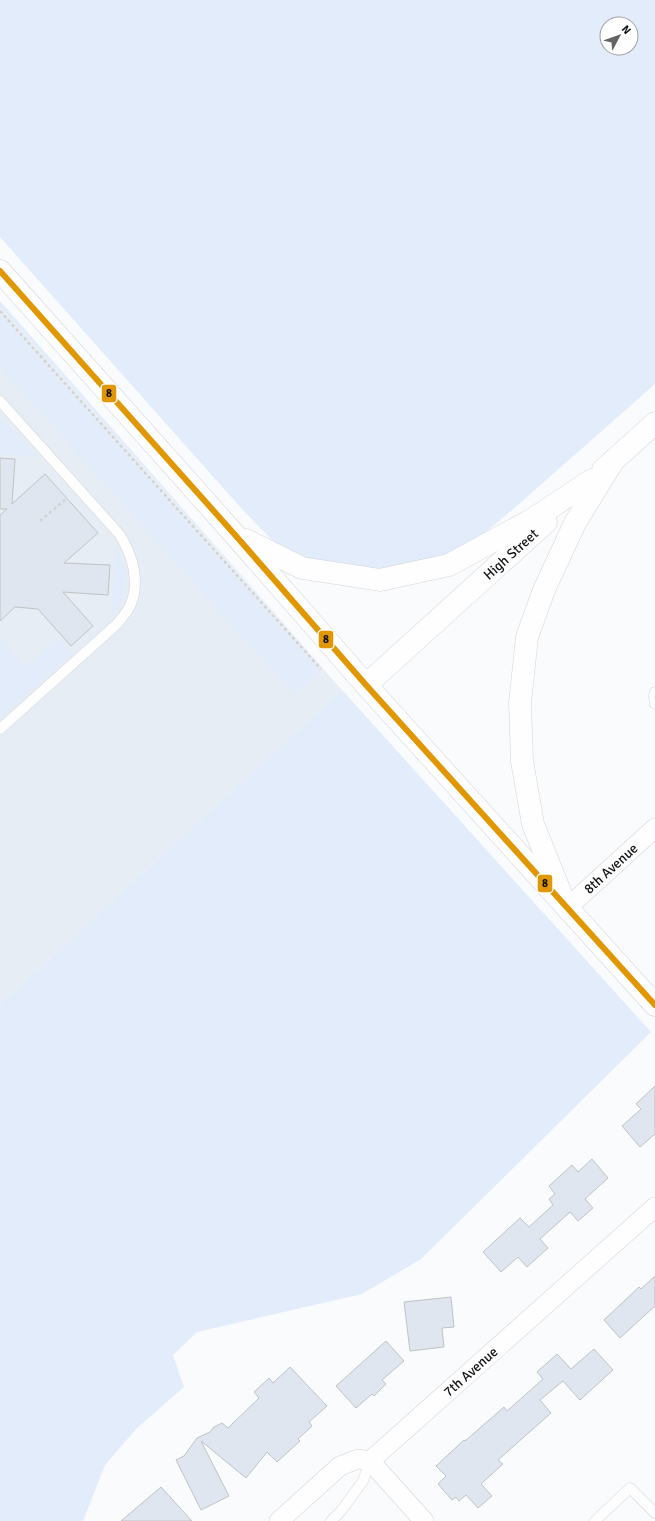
<svg xmlns="http://www.w3.org/2000/svg" width="655" height="1521" viewBox="0 0 655 1521" font-family="Signika,sans-serif">
<style>
.built{fill:#e7edf4}
.green{fill:#e3ecfa;fill-rule:evenodd}
.building{fill:#dfe6ef;stroke:#c1c2c4}
.lines{fill:none;stroke-linecap:round;stroke-linejoin:round}
.service-casing{stroke:#d2d4d6;stroke-width:11}
.minor-casing{stroke:#d2d4d6;stroke-width:20}
.tertiary-casing{stroke:#d2d4d6;stroke-width:23}
.path{stroke:#d2d2d2;stroke-width:2.5;stroke-dasharray:3 3;stroke-linecap:butt}
.service{stroke:#fefeff;stroke-width:10}
.minor{stroke:#fefeff;stroke-width:19}
.tertiary{stroke:#fefeff;stroke-width:22}
.bus-1-casing{stroke:#fff;stroke-width:9}
.bus-1{stroke:#e09702;stroke-width:6}
.labels{text-anchor:middle;dominant-baseline:central;stroke-width:3;stroke-linejoin:round;paint-order:stroke}
.street-label{font-size:14px;fill:#101214;stroke:#fff}
.line-badge{stroke:#fff;stroke-width:1.5}
.pale-badge-label{font-size:11px;text-anchor:middle;font-weight:bold;fill:#111}
</style>
<rect width="100%" height="100%" fill="#f9fbfd"/>
<path class="built" d="M0,307l342,383 -342,314z"/>
<path class="green" d="M0,0h655v384l-144,127 -35,29 -27,13 -33,11 -30,6 -28,-1 -48,-10 -36,-17 -32,-33 -242,-272zM607,24h24v24h-24z
M0,301l323,367 -323,-361z
M0,314l320,358 -26,23 -294,-327z
M2,419l2,1 34,37 -38,-3v-34z
M116,545c14,24 14,51 -5,72z
M59,638l14,15 -73,65v-79l26,28z
M342,690l309,342 -230,227 -59,35 -165,38 -24,23 11,32 -47,41 -32,37 -22,56h-83v-517z"/>
<path class="building" d="M0,458l15,1 -3,45 33,-30 53,59 -34,30 46,2 -2,30 -45,-3 30,34 -22,20 -33,-37 -23,-2 -15,14v-106l7,-6h-7z
M655,1086v48l-15,13 -18,-21 19,-17 -5,-5z
M592,1159l16,19 -23,21 8,9 -15,13 -8,-9 -30,27 8,9 -21,19 -9,-10 -17,15 -18,-20 37,-34 9,9 24,-22 -4,-6 6,-5 -6,-8 23,-21 6,7z
M655,1276v30l-35,32 -16,-18 35,-33 2,2z
M451,1297l3,30 -12,1 2,19 -34,4 -6,-49z
M386,1341l18,20 -22,19 4,4 -12,12 -2,-2 -16,14 -20,-22z
M594,1349l19,21 -33,30 -17,-19 -23,19 11,13 -53,47 5,4 -22,20 11,12 -14,12 -12,-13 -7,6 -3,-4 -4,3 -14,-16 8,-8 -10,-10 28,-26 1,1 39,-34 3,4 36,-32 -6,-7 20,-18 14,15z
M290,1367l37,39 -18,16 3,4 -14,13 2,2 -23,21 -10,-10 -21,26 -45,-37 28,55 -28,14 -25,-50 8,-4 13,-18 13,-6 4,-5 8,-4 6,5 31,-30 -5,-6 15,-14 4,5z
M161,1487l31,34h-71z"/>
<g class="lines">
<defs>
<path id="service" d="M0,401l120,134c12,20 20,45 11,69 -3,7 -9,14 -14,20l-117,105
M655,692l-1,4 1,8
M331,1521l10,-10 22,-30 7,-20
M595,1521l35,-33 25,25"/>
<g id="minor">
<path id="s1" d="M567,908l88,-80"/>
<path d="M370,1461l54,60"/>
<path id="s2" d="M279,1521l61,-55 18,-7 12,2 285,-254"/>
</g>
<g id="tertiary">
<path d="M0,271l236,265 130,149 289,320"/>
<path d="M603,470l52,-47"/>
<path d="M246,540l56,28 78,12 69,-15 84,-46 59,-39"/>
<path id="s3" d="M366,685l180,-163"/>
<path d="M561,894l-28,-70 -11,-63 -2,-58 7,-66 17,-47 31,-67 38,-62"/>
</g>
</defs>
<use href="#service" class="service-casing"/>
<use href="#minor" class="minor-casing"/>
<use href="#tertiary" class="tertiary-casing"/>
<path class="path" d="M0,311l321,358
M40,521l27,-23"/>
<use href="#service" class="service"/>
<use href="#minor" class="minor"/>
<use href="#tertiary" class="tertiary"/>
<defs>
<path id="bus-1" d="M0,271l236,265 130,149 289,320"/>
</defs>
<use href="#bus-1" class="bus-1-casing"/>
<use href="#bus-1" class="bus-1"/>
</g>
<g class="labels">
<g class="street-label">
<text stroke="none"><textPath href="#s3" startOffset="195">High Street</textPath></text>
<text stroke="none"><textPath href="#s1" startOffset="59">8th Avenue</textPath></text>
<text stroke="none"><textPath href="#s2" startOffset="248">7th Avenue</textPath></text>
</g>
</g>
<g class="line-badge">
<rect x="101" y="384" width="16" height="19" rx="4" fill="#e09702"/>
<rect x="318" y="630" width="16" height="19" rx="4" fill="#e09702"/>
<rect x="537" y="874" width="16" height="19" rx="4" fill="#e09702"/>
</g>
<g class="pale-badge-label">
<text x="109" y="397">8</text>
<text x="326" y="643">8</text>
<text x="545" y="887">8</text>
</g>
<g transform="translate(619 36) rotate(49)"><circle r="19" fill="#ffffff" stroke="#9fa0a1"/>
<path d="M0-3L7 15L0 10L-7 15Z" fill="#626466"/>
<text y="-6" font-size="11" font-weight="bold" text-anchor="middle" fill="#101214">N</text>
</g>
</svg>
